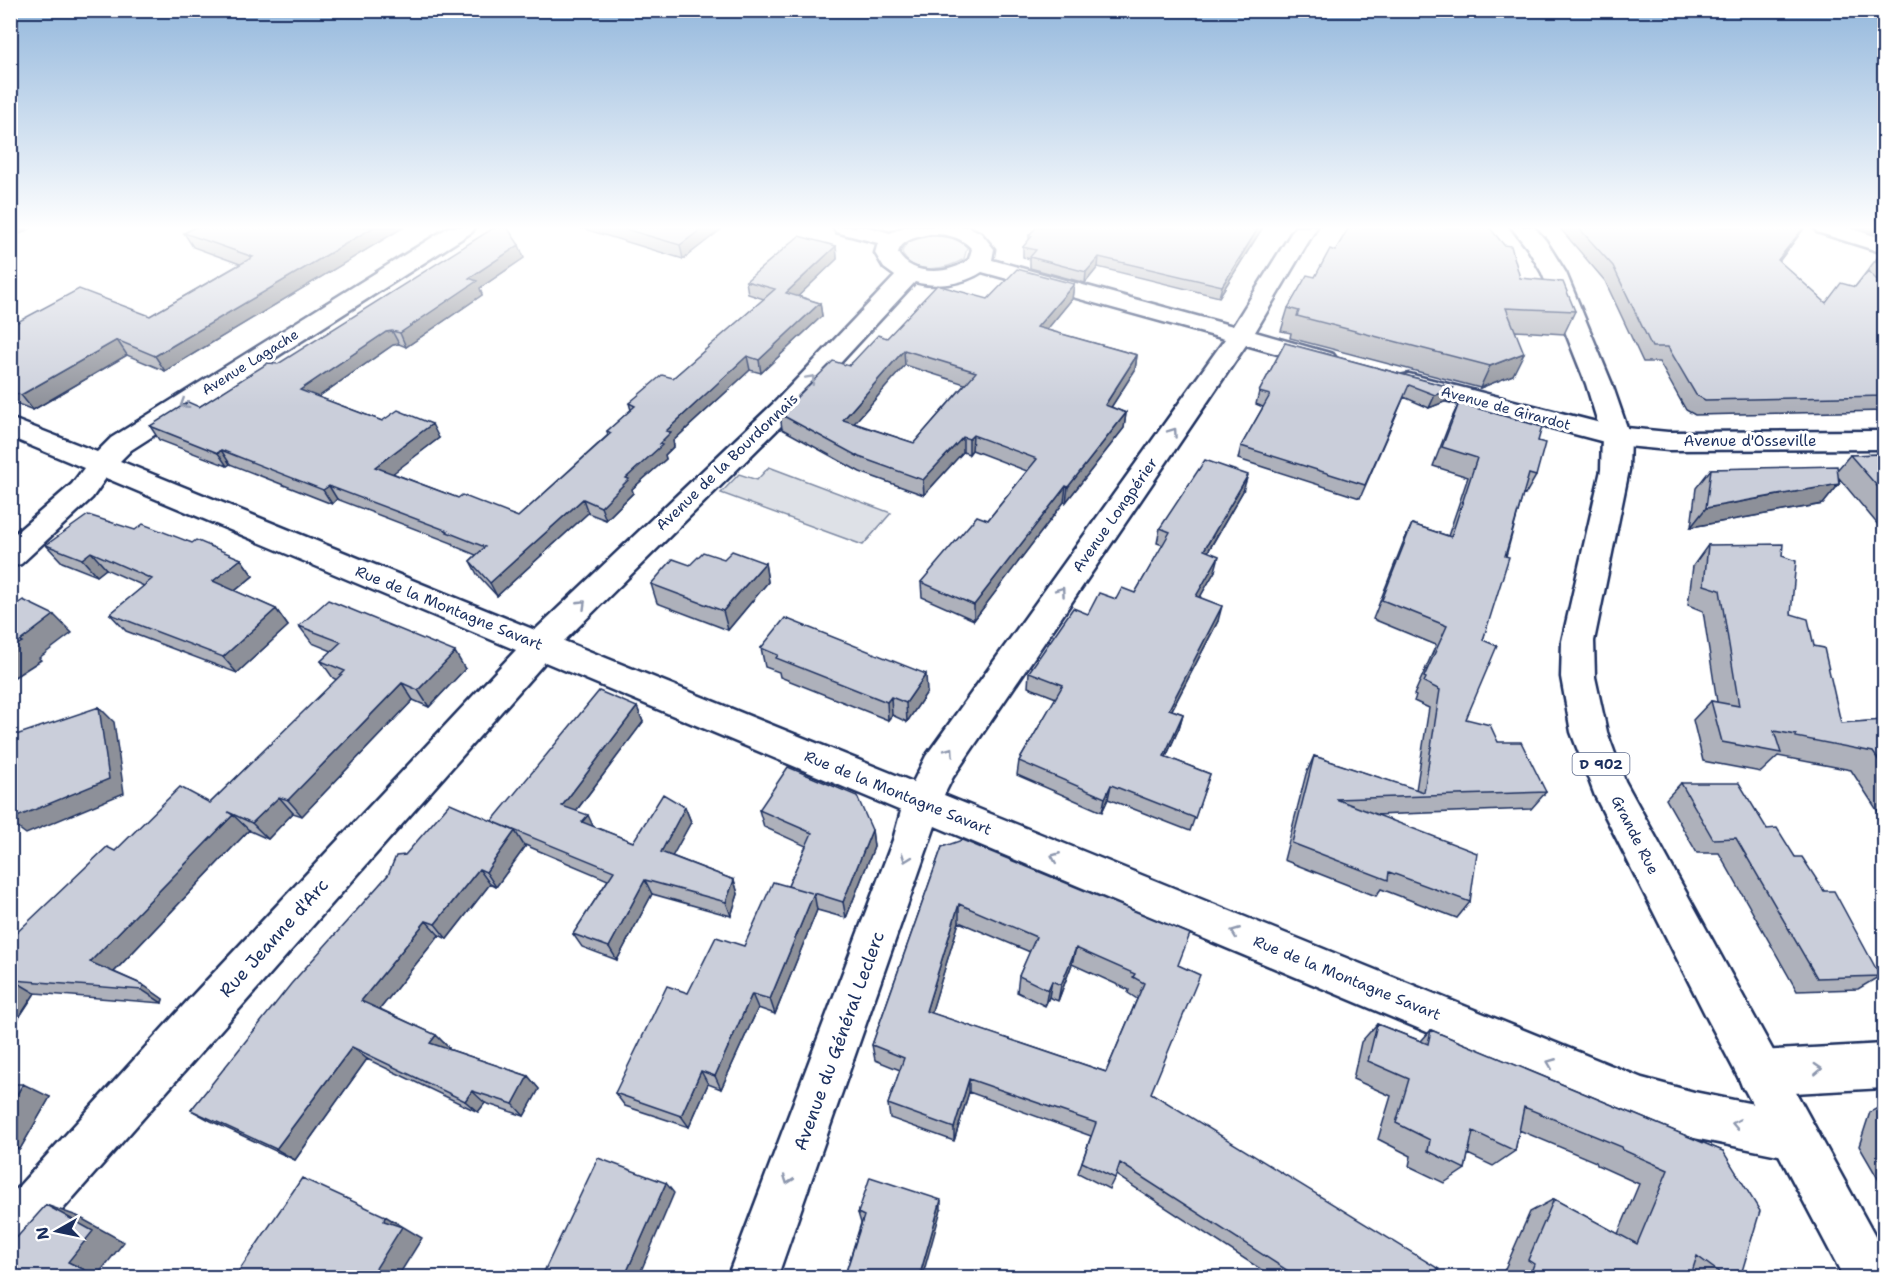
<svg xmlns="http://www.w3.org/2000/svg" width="1895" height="1288" viewBox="0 0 1895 1288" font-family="'Shantell Sans',sans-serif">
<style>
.green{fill:#dee1e7;stroke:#7c88a2;stroke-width:1.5}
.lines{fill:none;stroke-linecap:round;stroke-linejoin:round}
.street-casing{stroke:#1b2f5e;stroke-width:5}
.primary-casing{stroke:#1b2f5e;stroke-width:5}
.street{fill:#fff;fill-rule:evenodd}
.primary{fill:#fff;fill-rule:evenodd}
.rail-casing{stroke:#1b2f5e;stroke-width:5}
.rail{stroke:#fff;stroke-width:4;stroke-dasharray:10;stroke-linecap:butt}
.wall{fill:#aeb1bb;stroke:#1b2f5e;stroke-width:1.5;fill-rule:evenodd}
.shaded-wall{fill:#8d9099;stroke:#1b2f5e;stroke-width:1.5}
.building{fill:#caceda;stroke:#1b2f5e;stroke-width:1.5;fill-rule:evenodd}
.oneway{stroke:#8d97ae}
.labels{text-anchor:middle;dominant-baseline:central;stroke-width:6;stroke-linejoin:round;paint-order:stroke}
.far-street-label{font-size:14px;fill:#1b2f5e;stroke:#fff}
.shield{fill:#fff;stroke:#5f6d8e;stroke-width:1.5}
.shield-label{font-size:14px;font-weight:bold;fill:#1b2f5e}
.street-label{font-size:15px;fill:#1b2f5e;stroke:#fff}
.near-street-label{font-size:18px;fill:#1b2f5e;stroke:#fff}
</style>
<rect width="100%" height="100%" fill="#fff"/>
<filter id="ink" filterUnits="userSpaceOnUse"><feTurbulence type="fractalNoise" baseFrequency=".0167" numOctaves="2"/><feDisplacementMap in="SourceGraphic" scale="12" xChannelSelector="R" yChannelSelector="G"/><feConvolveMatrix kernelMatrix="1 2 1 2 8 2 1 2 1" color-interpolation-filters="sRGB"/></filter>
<g filter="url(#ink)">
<path class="green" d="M937,234c12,2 23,4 30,14l-3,11c-17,11 -54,17 -62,-7 5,-16 21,-17 35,-18z
M769,467l122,46 -28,32 -142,-52 18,-19 18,6z"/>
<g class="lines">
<defs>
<path id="street" d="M449,227h26l-3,5 -341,218 -11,11 415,169 241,-229 119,-125 -11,-8 -9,-15 3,-10 -42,-11 -3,-5h35l22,6 14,-6h65l12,6 13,16 -2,11 241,66 62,-99h22l-62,105 78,22 4,5 -4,5 -9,3 -78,-22 -293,432 -9,18 698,283 52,14 99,20 16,7 7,16 -7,16 -16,7 -99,-20 -52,-16 -707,-296 -158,452h-50l166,-438 8,-29 -356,-149 -518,588 -17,7v-61l182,-200 324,-346 -410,-172 -14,20 -71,66 -11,3v-29l62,-54 12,-16 -74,-31v-19l87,34 14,-14zM930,234c17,0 30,2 42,15l-3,10c-18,16 -58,18 -71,-6 4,-14 19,-16 32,-19zM982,272l243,67 -299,417 -13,26 -349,-141 230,-228 121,-131c21,6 49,2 67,-10z
M1814,227h32l38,12v14l-67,-21z
M1409,374l207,53 52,5 216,-1v18l-216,1 -52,-5 -216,-57 -4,-6 4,-6z
M1884,1044v44l-125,7 -16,-6 -6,-16 6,-16 16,-6z"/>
<path id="primary" d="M1511,227h23l12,14 20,32 46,111 18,52 -1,34 -35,171 1,36 12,55 18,49 259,472v25h-40l-136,-258 -113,-224 -24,-64 -10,-55 1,-36 39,-171 1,-34 -16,-52 -44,-111 -14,-24z"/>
</defs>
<use href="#street" class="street-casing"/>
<use href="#primary" class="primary-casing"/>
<use href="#street" class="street"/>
<use href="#primary" class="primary"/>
<defs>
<path id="rail" d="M10,237l20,-10"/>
</defs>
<use href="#rail" class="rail-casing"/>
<use href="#rail" class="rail"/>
</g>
<path class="wall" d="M196,227h208l-239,144 -38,-16 -94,55 -23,-9v-75l140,-10 90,-52 -47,-17 -9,-14z
M578,227h146l-41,32z
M1037,227h226l-44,70 -121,-30 -13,16 -55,-15v-9l-7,-2v-10l6,-7v-5z
M1559,227h246l-26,34 47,42 29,-16 29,-38v35l-5,-2 5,5v124l-189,4 -9,-5 -27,-48h-16l-38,-81z
M1858,227h26v8z
M836,246l1,13 -39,37 22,7 2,13 -61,57 -11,-3 -77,71 1,5 -9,9 1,4 -34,30 1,4 -27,27 -18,-7 -91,83 -20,-22 -7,-13 6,-6 -22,-9 -2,-3 -115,-44 -5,5 -102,-40 -3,2 -68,-26 -9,-14 49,-19 79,-43 246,-106 -44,30 2,7 -76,52 -7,-3 -6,1 -75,52 64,24 57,17 -47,35 66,25 60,19 90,-82 -1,-4 24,-21 -2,-7 44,-25 91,-79 -16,-5 -2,-13z
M1335,251l185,27 55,33 -11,23 -49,-3 -2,44 -33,13 -190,-50 1,-5 -10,-2 7,-23 27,-31z
M1074,284l-2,15 -26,31 91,25 -2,15 -24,37 15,6 -2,15 -58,74h-2l-90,118 -52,-23 -1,-15 67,-62 39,-49 -55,-21 -3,4 -6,-2 -39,43 -64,-23 -78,-43 -2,-15 107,-76 101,-39zM905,365l60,19 -51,59 -60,-20z
M1285,343l168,45 -6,13 -18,7 -25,-11 -44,101 -122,-39 3,-13 22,-39 -7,-3 3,-12z
M1459,403l79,38 -2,35 -11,19 -2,-1 -40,146 -17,79 32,23 48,50 -15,17 -155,6 94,87 -13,16 -76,-29 -5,7 -92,-36 22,-86 8,-18 102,34 13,-82 -15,-7 2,-5 -2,-1 22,-50 -63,-26 30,-76 9,-19 36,12 20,-59 -35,-11 17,-44z
M1884,454v78l-45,-54v6l-16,20 -132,23 5,-39 15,-19h127l12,-14z
M1243,491l-35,61 7,19 -15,26 18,24 -46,89 11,4 -4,14 -13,29 44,17 -20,57 -82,-32 -6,13 -85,-37 2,-14 37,-63 -28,-11 1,-15 59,-58 28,-15 19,-6 28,-48 -6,-2 3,-15z
M135,530l57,13 49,16 12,17 -18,15 41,18 12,17 -51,47 -111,-42 -16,-17 34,-28 -38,-17 -9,7 -35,-14 -16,-17z
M1708,545l74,11 9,58 23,32 27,77 43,-3v101l-33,-51 -73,-14 -17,16 -58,-11 -10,-41 18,-19 6,1 -14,-91 -15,-6 5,-39z
M724,559l41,4 3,19 -40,48 -71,-27 -6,-19 39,-19z
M299,626l166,43 -36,38 -16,-7 -111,116 -9,-3 -25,26 -20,-9h1l-135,142 29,13 20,14 -1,4 -127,-10 -17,26 -8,1v-81l105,-88 95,-48 127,-123 -4,-2 -12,-17 11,-10 -20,-8z
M761,648l166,44 -20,30 -15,-7 -4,5 -108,-43 -1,-5 -14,-5z
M637,707l6,15 -67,89 18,16 39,15 52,-35 6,15 -19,34 62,24 4,14 -7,22 -79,-22 -35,66 -35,-13 -9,-13 35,-54 -83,-35v2l-29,40 -6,-3 -43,55 -8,-4 -59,74 56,26 13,13 -1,1 80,27 11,13 -15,27 -39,-13 -7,9 -111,-53 -72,101 -84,-39 -20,-11 214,-255 87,-34z
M1681,783l86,46 28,28 29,34 56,85 -22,13 -61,2 -78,-138h-22l-31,-54z
M759,810l113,20 2,17 -28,71 -29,-8 -42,104 -17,-6 -37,81 -13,-5 -19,43 -64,-21 -10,-13 73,-100 56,-47 44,-60 18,-40 -42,-19z
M942,847l236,118 -27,128 286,185h-163l-158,-103 -7,14 -31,-16 13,-37 -122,-44 -15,49 -64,-23 -2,-14 12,-34 -25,-10 -3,-15zM959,922l71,30 -11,24 -2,16 28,14 4,-9 9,4 14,-37 57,26 -1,3 9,6 -31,73 -175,-59z
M1377,1024l44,17 10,-11 292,121 17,127h-232l2,-3 -6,-4 26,-59 24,-13 64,35 21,-50 -42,-19 -1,-3 -77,-32 -4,21 -22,15 -25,-12 -3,15 -21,14 -35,-17 2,-10 -33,-17 13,-43 -38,-17 8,-37z
M10,1084l40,13 -30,52 -10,-1z
M1884,1105v84l-25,-43 11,-34z
M941,1210l-96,65 16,-52 -3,-10z"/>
<path class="shaded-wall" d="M374,227h30l-239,144 -10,-15z
M704,227h20l-41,32 -3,-14z
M1259,227h4l-44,70 3,-11z
M1804,227h1l-36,48 9,-15z
M519,245l5,13 -44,30 2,7 -76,52 -6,-14 69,-55z
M836,246l1,13 -49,47 -2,-13z
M1099,257l-1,10 -13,16 1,-11z
M1074,284l-2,15 -36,44 1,-16z
M820,303l2,13 -61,57 -2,-13z
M392,331l7,13 -6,1 -85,59 -8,-14 86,-58z
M117,340l10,15 -94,55 -12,-15z
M904,350l1,15 -61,70 -1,-15z
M1524,353l-11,22 -33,13 10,-22z
M1137,355l-2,15 -32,50 2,-15z
M747,356l3,14 -77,71 1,5 -9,9 1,4 -34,30 1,4 -27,27 -5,-13 25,-29 33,-34 7,-13z
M1453,388l-6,13 -18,7 6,-13z
M1126,413l-2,15 -58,74 2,-15z
M432,424l7,14 -56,43 -8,-14z
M973,435l-1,15 -3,4v-15z
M963,437v15l-39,43 -1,-15z
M221,450l9,14 -3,2 -9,-13z
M1248,475l-5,16 -43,74 4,-15z
M1839,484l-16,20 -132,23 15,-19z
M329,486l8,13 -5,5 -9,-14z
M1066,486l-2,16 -90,118v-15z
M583,499l5,14 -91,83 -7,-13z
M91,552l15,17 -9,7 -15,-17z
M1219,556l-4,15 -23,40 4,-15z
M241,559l12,17 -27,22 -13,-17z
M765,563l3,19 -40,48 -5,-19z
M1222,606l-4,15 -53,102 4,-14z
M276,609l12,17 -51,47 -14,-16z
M54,615l18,18 -33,25 2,2 -31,20v-31l10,-8z
M455,652l10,17 -36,38 -11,-17z
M926,674l1,18 -20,30 -1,-19z
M402,683l11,17 -111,116 -14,-16z
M891,697l1,18 -4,5 -1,-18z
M99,707l15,15 10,71 -98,41 -16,-12v-2z
M637,707l6,15 -74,98 -7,-14z
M1183,714l-4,14 -19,42 4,-14z
M1111,785l-3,14 -6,13 3,-14z
M279,797l14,16 -25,26 -16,-16z
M685,807l6,15 -24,44 -6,-14z
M233,815l16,15 -138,145 -21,-13z
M588,815l7,15 -13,-8z
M872,830l2,17 -28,71 -3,-16z
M515,831l10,16 -29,40 -10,-15z
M479,869l11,15 -43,55 -12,-15z
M645,880l7,14 -35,66 -8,-13z
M734,880l4,14 -7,22 -5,-14z
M814,893l3,17 -42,104 -5,-15z
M959,904v18l-32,105 -1,-16z
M426,921l13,14 -63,79 -15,-13z
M1076,948l-4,16 -14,37 3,-16z
M13,980l22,13 -17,26 -8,-4v-32z
M1052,981l-3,16 -4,9 3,-16z
M143,985l20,14 -1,4 -20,-13z
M752,994l6,14 -37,81 -6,-13z
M436,1035l13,13 -5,8 -14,-13z
M352,1047l15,12 -72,101 -19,-11z
M701,1071l7,13 -19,43 -8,-11z
M528,1076l11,13 -15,27 -11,-12z
M969,1079v13l-15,49v-13z
M23,1084l27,13 -30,52 -10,-4v-39z
M472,1091l13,12 -7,9 -13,-11z
M666,1183l8,10 -36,85h-14z
M941,1200v10l-19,68h-3z
M46,1205l31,11 47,26 -24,30 12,6h-11l-33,-16z
M385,1216l37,22 -25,40h-27z"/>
<path class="building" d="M196,227h178l-219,129 -38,-16 -96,55 -11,-4v-65l69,-37 71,27 103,-59 -69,-24z
M495,227h12l12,18 -50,33 8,3 -77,52 -8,-2 -6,1 -86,58 82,31 16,-11 34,14 -57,43 83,31 4,-3 56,22 93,-84 -4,-2 28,-25 -6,-3 33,-28 11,3 102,-89 -29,-8 53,-45 37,10 -50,47 34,10 -61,57 -12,-4 -81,75 5,1 -12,12 3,1 -36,33 3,1 -28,28 -18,-8 -93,84 -20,-22 15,-14 -38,-15 1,-1 -119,-45 -6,4 -102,-40 -3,3 -68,-27 38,-24 11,5 69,-44 10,1z
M618,227h86l-24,18z
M1037,227h222l-37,59 -123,-29 -13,15 -56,-15 6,-7 -13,-3 9,-11 -3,-1z
M1349,227h140l15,18 7,1 9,32 43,4 12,29 -69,-3 18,45 -34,13 -193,-50 2,-5 -11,-3 19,-33 8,2 15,-28 5,2z
M1578,227h226l-26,33 48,43 15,-20 14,4 13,-16 16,16v109l-179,4 -9,-5 -28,-48h-16l-39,-81z
M1884,249v16l-9,-3z
M1017,269l57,15 -37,43 100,28 -32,50 21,8 -58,74 -2,-1 -92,119 -53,-23 56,-66 11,4 49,-61 -64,-24 -4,4 -6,-2 -40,43 -64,-23 -79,-43 53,-53 16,5 29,-31 9,3 50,-53 51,14zM904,350l72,22 -62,71 -71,-23z
M1285,343l168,45 -18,7 -26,-10 -44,100 -124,-39 29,-51 -11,-3z
M1459,403l83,24 -4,14 7,2 -9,33 -7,-2 -24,82 4,1 -26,83 14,6 -31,73 24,6 8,17h23l25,50 -210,7 141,54 -7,49 -81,-30 -1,8 -96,-37 22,-87 110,36 16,-102 -16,-8 2,-4 -2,-1 23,-51 -65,-26 30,-76 39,13 26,-79 -35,-11z
M1884,454v40l-34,-39z
M1205,460l43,15 -44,75 15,6 -23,40 26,10 -53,103 14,5 -19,42 46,18 -15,44 -84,-33 -6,13 -86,-37 44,-76 -34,-13 44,-64 15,6 11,-21 17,6 6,-11 13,5 35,-61 -10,-4z
M1837,466l2,18 -133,24 5,-39z
M88,515l47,15 8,-6 49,19 4,-3 45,19 -28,22 63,28 -53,48 -113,-43 42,-35 -61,-27 -9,7 -36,-14z
M1783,544l-1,12 14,5 -5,53 17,5 6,27 10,2 17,75 43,-3v48l-11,-16 -77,-15v-2l-22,-4 7,22 -59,-11 -11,-41 28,5 -19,-116 -16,-5 4,-40z
M732,551l33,12 -42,48 -72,-27 22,-25 17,6 13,-13 21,7z
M23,600l31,15 -34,26 2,1 -12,7v-40z
M328,600l127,52 -37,38 -16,-7 -114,117 -9,-3 -27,26 -24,-11 5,3 -143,147 53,23 -1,5 -129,-10 -3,3v-44l97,-92 8,4 65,-64 30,16 135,-132 -24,-10 20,-19 -42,-16z
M785,618l141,56 -20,29 -15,-6 -4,5 -111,-44 2,-3 -17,-7z
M599,691l38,16 -75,99 26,9 -6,7 51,20 30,-48 22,13 -24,45 73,28 -8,22 -81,-22 -36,67 -36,-13 41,-63 -122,-50z
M99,707l10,72 -99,41v-83z
M788,767l69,29 15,34 -29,72 -29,-9 -44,106 -18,-5 -37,82 -14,-5 -20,45 -66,-23 52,-107 21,7 28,-56 28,9 29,-64 39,11 -24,-7 24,-53 -53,-23z
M1681,783h58l28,46 10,-1 18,29h7l22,34h10l46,85 -63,2 -81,-140 -23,1z
M450,803l65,28 -29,41 -7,-3 -44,55 -9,-3 -65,80 75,34 -6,8 98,33 -15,28 -41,-13 -7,10 -113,-54 -76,102 -85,-39 100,-126 97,-109 8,-19 9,-1z
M962,840l228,94 -12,31 22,10 -49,118 288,176 -2,9h-138l-179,-115 -5,15 -33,-16 14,-39 -127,-44 -15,49 -66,-24 16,-46 -32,-13 70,-198zM959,904l77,33 -17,39 29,14 4,-9 9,4 15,-37 59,26 -2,3 11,6 -38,89 -180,-61z
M1377,1024l51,20 3,-14 292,121 37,60 -20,67h-13l-30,-22 -7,22h-161l5,-14 -6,-4 26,-61 83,45 31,-74 -45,-20 -1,-3 -98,-40 -9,44 -42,-20 -8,38 -37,-18 2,-11 -34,-17 13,-44 -41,-18z
M10,1084h13l-13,22z
M598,1158l68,25 -42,95h-83z
M870,1177l71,23 -22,78h-81l2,-5 5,2 19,-59 -6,-3z
M302,1178l83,38 -1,5 18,6 -32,51h-136z
M46,1205l47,26 -25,31 33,16h-91v-33z
M514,1269l23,9h-27z"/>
<defs><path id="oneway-chevron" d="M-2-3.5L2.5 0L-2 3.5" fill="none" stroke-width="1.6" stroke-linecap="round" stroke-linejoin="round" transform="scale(1.5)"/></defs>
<g class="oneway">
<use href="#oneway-chevron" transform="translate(811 379) rotate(-47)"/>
<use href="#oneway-chevron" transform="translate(184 404) rotate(148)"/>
<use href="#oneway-chevron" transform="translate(1173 432) rotate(-55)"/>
<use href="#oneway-chevron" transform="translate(1061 591) rotate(-55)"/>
<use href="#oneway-chevron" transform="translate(582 604) rotate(-44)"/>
<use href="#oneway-chevron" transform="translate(950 751) rotate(-55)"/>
<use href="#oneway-chevron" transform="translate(1055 857) rotate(-158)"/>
<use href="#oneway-chevron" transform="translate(906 858) rotate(110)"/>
<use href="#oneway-chevron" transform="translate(1235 932) rotate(-158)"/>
<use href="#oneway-chevron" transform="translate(1551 1063) rotate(-158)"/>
<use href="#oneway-chevron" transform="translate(1818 1069) rotate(-3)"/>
<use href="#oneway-chevron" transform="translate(1736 1124) rotate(-169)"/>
<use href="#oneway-chevron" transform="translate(788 1180) rotate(110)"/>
</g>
</g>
<linearGradient id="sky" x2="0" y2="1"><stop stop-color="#93b7dc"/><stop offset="0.56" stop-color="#fff"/><stop offset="1" stop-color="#fff" stop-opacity="0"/></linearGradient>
<rect width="1895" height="407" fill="url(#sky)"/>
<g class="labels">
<g class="far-street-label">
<text transform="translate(250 362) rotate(-32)">Avenue Lagache</text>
<text transform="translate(1506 408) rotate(15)">Avenue de Girardot</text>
</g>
<rect class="shield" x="1572.5" y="753" width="57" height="22" rx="4.5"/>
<g class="shield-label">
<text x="1601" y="764">D 902</text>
</g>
<g class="street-label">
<text x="1750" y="441">Avenue d'Osseville</text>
<text transform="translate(727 462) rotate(-44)">Avenue de la Bourdonnais</text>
<text transform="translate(1115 515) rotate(-55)">Avenue Longpérier</text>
<text transform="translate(449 608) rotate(22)">Rue de la Montagne Savart</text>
<text transform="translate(898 793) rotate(22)">Rue de la Montagne Savart</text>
<text transform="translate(1635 835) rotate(63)">Grande Rue</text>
<text transform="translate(1347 978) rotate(22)">Rue de la Montagne Savart</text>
</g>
<g class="near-street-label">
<text transform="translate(274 938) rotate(-48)">Rue Jeanne d'Arc</text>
<text transform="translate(839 1041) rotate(-70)">Avenue du Général Leclerc</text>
</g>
</g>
<rect width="1895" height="1288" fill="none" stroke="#fff" stroke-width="36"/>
<rect x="18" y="18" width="1859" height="1252" fill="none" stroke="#1b2f5e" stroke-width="2" filter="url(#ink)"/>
<g transform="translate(57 1231) rotate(261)" stroke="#ffffff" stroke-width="4.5" paint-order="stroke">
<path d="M0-4.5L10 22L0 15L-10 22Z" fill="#1b2f5e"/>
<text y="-9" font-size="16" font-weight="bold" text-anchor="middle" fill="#1b2f5e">N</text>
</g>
</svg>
